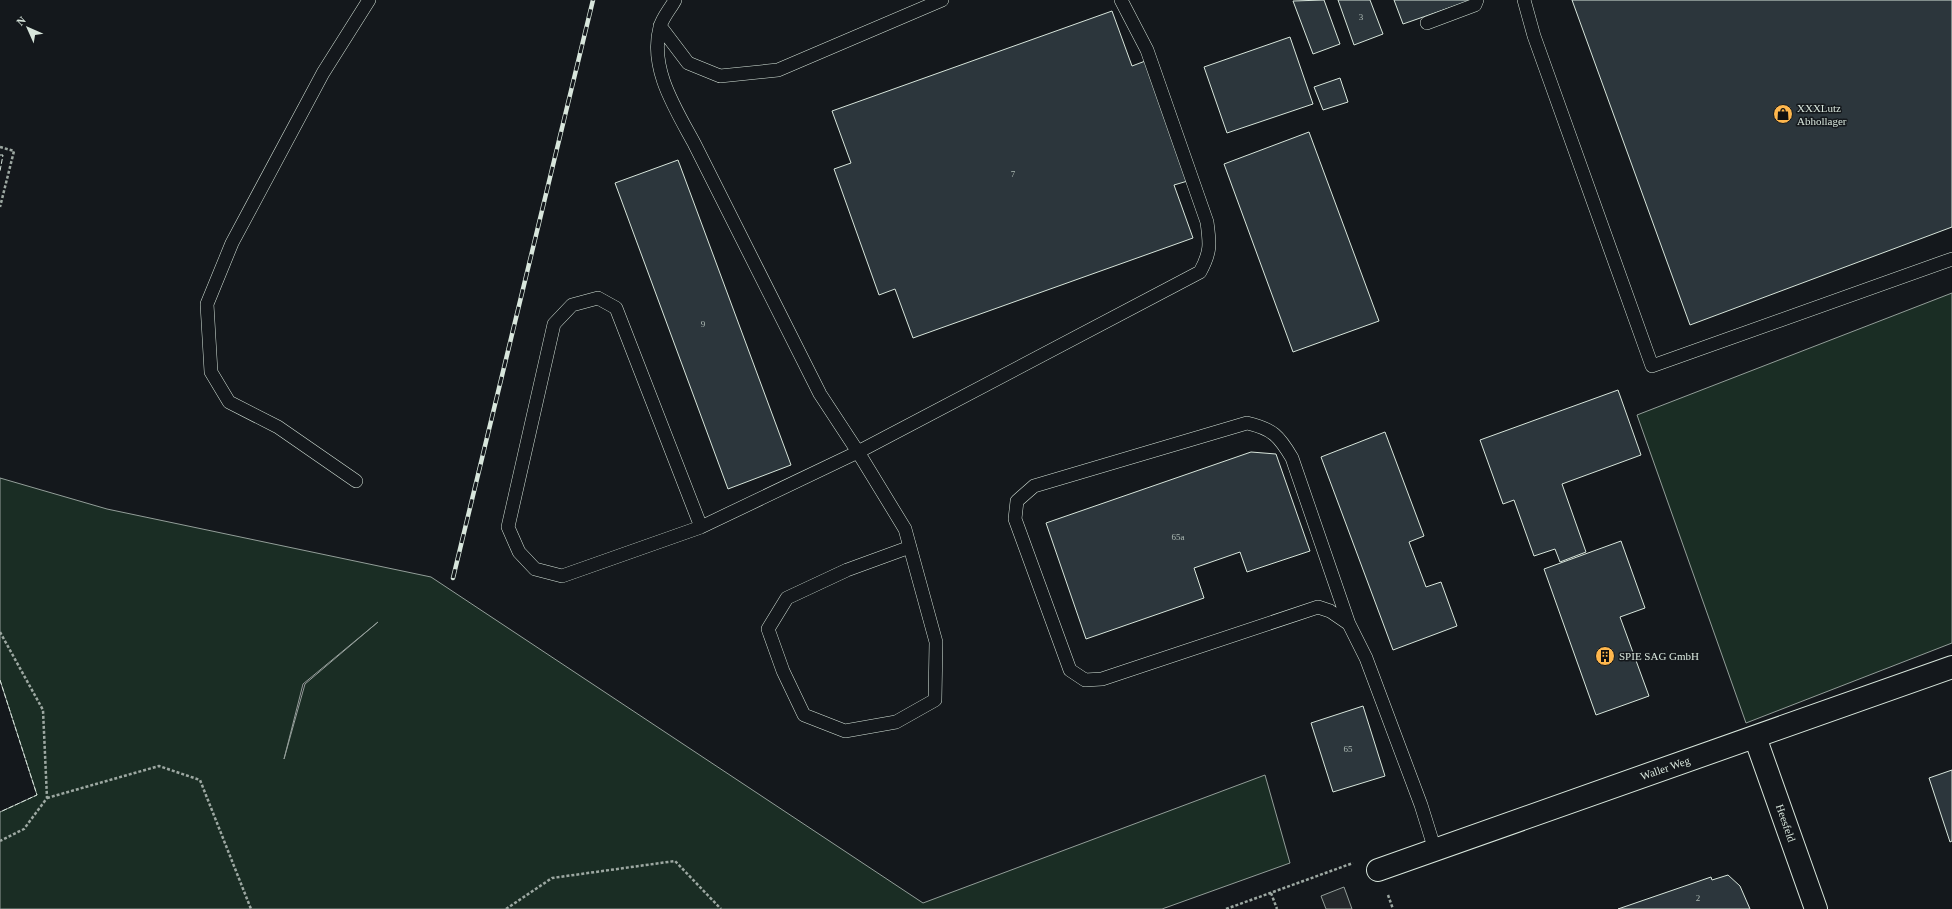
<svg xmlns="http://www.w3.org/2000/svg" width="1952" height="909" viewBox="0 0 1952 909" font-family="'Times New Roman',serif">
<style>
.green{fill:#1a2d24;stroke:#939e99;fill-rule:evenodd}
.parking{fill:#24282b;stroke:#939e99}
.building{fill:#2c363c;stroke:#d8e6dc}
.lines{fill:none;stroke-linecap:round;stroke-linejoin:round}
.lane-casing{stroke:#d8e6dc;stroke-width:14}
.street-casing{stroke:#d8e6dc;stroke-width:24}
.path{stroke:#9da8a2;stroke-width:2.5;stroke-dasharray:3 2;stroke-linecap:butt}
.lane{stroke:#14181c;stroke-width:13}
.street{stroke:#14181c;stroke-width:22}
.rail-casing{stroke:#d8e6dc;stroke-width:4.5}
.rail{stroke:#14181c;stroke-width:3;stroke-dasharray:9;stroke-linecap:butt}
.fence{stroke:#d8e6dc;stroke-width:1;stroke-dasharray:5 2;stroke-linecap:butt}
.labels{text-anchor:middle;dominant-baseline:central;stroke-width:3;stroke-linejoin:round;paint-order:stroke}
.number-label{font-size:9px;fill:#adbab4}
.poi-label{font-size:11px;fill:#d8e6dc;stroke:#14181c;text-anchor:start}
.street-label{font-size:11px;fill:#d8e6dc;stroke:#14181c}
</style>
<rect width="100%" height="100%" fill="#14181c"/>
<path class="green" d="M1952,293v350l-206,80 -109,-308z
M0,478l107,31 324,68 492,326 342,-128 25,88 -128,46h-1162v-97l37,-17 -37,-115zM378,622l-73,62 -21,75 19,-75z"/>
<path class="parking" d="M1344,887l8,22h-26l-5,-13z"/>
<path class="building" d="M1324,0l16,44 -27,10 -20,-53z
M1338,0h32l13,34 -29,11z
M1394,0h78l-69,24z
M1572,0h380v227l-262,98z
M1112,11l20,55 16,-6 43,120 -17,5 19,53 -280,100 -18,-49 -16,6 -45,-126 17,-6 -19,-52z
M1290,37l23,67 -86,29 -23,-66z
M1340,78l8,24 -25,8 -9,-23z
M1309,132l70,189 -86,31 -69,-188z
M678,160l113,305 -63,24 -113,-306z
M1618,390l23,65 -79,29 24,68 -26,10 -5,-13 -21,7 -20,-56 -11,4 -23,-64z
M1385,432l39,104 -15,6 17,45 15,-5 16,44 -64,24 -72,-193z
M1251,452l25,2 34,97 -63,21 -7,-20 -46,16 10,30 -118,41 -40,-116z
M1621,541l24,67 -25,9 29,79 -53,19 -52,-146z
M1363,706l22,70 -52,16 -22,-69z
M1952,770v71l-2,1 -21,-64z
M1728,875l12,11 10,23h-132l93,-32 1,3z"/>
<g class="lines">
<defs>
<path id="lane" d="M675,0c-4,8 -13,18 -15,27 -11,41 15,81 34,116l126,251 38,58 47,77 31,113 -1,58 -39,22 -51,9 -41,-16 -21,-44 -15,-42 19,-31 60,-28 63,-23
M1524,0l10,36 118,330 300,-107
M1427,23l48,-18 2,-5
M660,26l28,37 32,13 58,-6 164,-70
M356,481l-78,-54 -49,-25 -18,-30 -4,-68 25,-61 91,-170 46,-73
M701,527l-85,-219 -18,-10 -26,7 -18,19 -46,203 11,25 16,17 27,7 139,-49 157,-75 342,-180c11,-20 10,-28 7,-50l-60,-172 -26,-50
M1349,624l-19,-13 -12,-4 -216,72 -17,1 -15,-10 -55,-151 2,-18 17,-15 213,-63c26,6 32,13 45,35l57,166 17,34 55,147 14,45"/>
<path id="street" d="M1755,737l61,172
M1378,870l574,-203"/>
</defs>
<use href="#lane" class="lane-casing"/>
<use href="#street" class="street-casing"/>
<path class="path" d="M0,147l14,4 -14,56
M0,632l43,78 4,88 -23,31 -24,12
M47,798l112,-32 41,14 51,129
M1271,893l6,16
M1388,895l5,14
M506,909l46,-31 123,-17 46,48
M1226,909l127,-46"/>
<use href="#lane" class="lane"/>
<use href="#street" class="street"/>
<defs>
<path id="rail" d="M453,578l140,-578"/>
</defs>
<use href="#rail" class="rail-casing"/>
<use href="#rail" class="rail"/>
<path class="fence" d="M0,155h3l-3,16
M0,680l37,115 -37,17"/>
</g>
<defs>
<symbol id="shop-disc" viewBox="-11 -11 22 22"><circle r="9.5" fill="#ffb74d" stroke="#14181c"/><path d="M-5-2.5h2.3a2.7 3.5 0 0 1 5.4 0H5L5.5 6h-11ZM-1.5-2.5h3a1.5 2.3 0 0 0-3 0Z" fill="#111"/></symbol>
<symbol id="building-disc" viewBox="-11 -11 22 22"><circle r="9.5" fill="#ffb74d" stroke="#14181c"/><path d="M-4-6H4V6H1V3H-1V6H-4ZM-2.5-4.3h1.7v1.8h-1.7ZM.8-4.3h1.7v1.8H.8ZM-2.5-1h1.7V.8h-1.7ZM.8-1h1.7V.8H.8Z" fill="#111"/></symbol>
</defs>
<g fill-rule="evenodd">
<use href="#shop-disc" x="1772" y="103" width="22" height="22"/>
<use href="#building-disc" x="1594" y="645" width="22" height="22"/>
</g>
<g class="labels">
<g class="number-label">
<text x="1361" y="17">3</text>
<text x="1013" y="174">7</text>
<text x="703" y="324">9</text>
<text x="1178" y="537">65a</text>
<text x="1348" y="749">65</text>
<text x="1698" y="898">2</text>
</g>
<g class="poi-label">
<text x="1797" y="108">XXXLutz<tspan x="1797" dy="13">Abhollager</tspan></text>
<text x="1619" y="656">SPIE SAG GmbH</text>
</g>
<g class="street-label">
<text transform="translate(1665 768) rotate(-19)">Waller Weg</text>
<text transform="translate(1786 823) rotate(71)">Heesfeld</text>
</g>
</g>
<g transform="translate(28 28) rotate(315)" stroke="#14181c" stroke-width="3" paint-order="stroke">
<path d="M0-3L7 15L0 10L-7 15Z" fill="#d8e6dc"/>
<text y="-6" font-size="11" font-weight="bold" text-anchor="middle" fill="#d8e6dc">N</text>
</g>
</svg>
